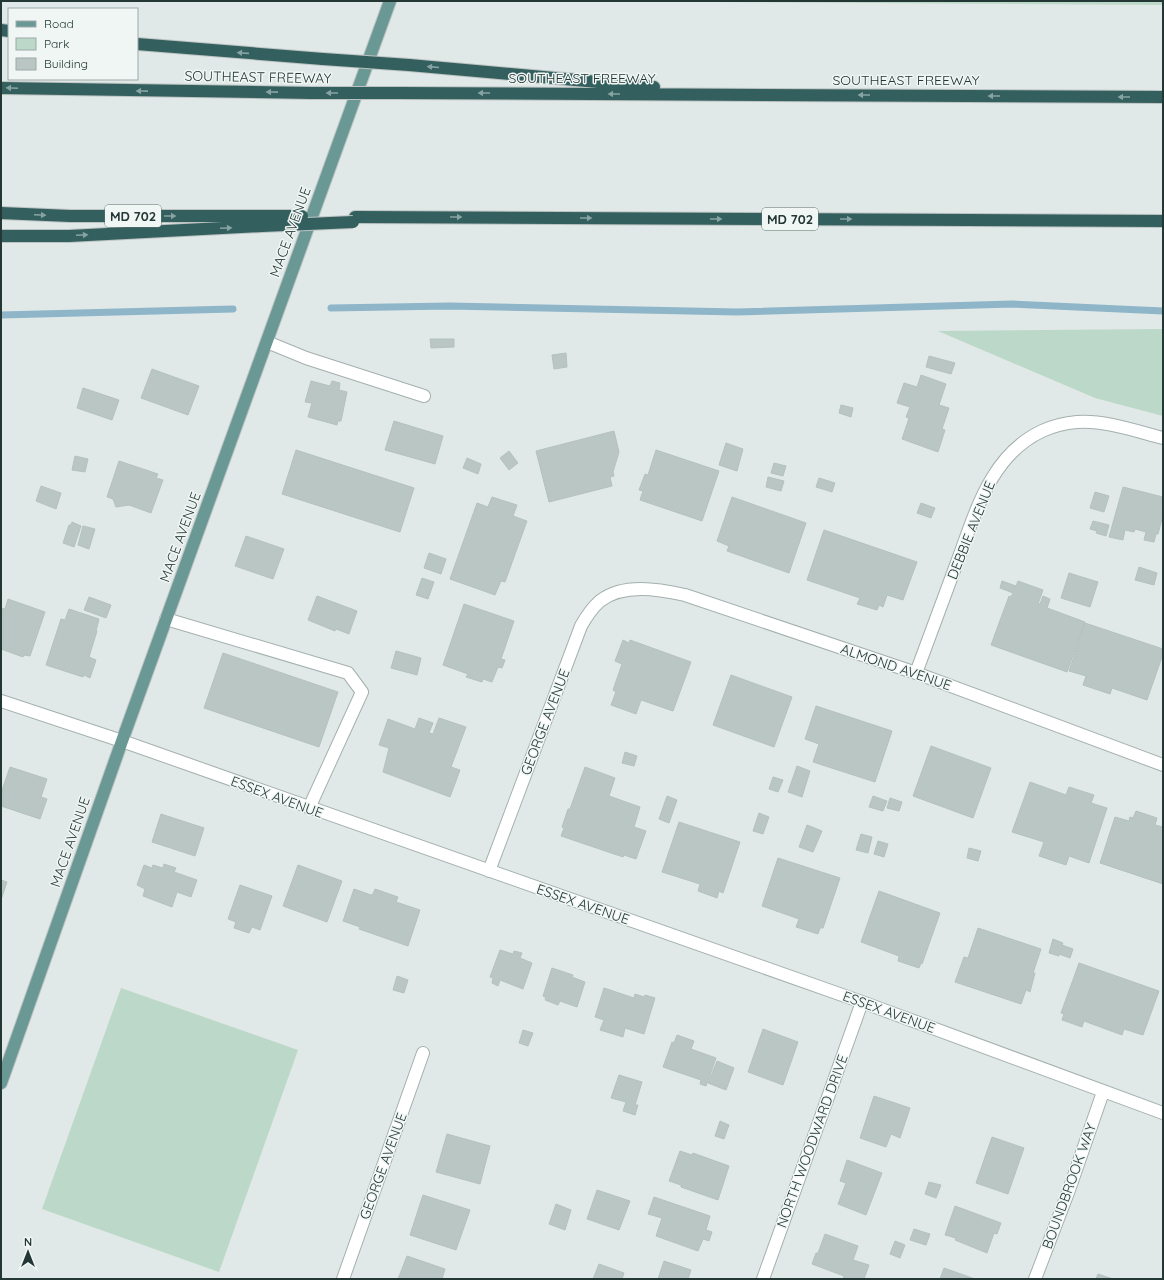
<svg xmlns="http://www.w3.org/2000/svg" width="1164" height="1280" viewBox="0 0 1164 1280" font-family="Quicksand,sans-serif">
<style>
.green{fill:#bcd8c8}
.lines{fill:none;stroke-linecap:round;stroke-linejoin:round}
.stream{stroke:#8eb5c8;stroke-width:7}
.building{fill:#b9c6c3;stroke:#b4c2be}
.minor-casing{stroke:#a4b0ae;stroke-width:14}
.major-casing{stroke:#bdc3c2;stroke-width:14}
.highway-casing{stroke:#bdc3c2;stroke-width:14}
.minor{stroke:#fff;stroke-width:12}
.major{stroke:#6a9995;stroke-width:12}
.highway{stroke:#33605e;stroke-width:12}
.highway-bridge-casing{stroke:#bdc3c2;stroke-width:14;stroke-linecap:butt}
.highway-bridge{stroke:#33605e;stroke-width:12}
.oneway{fill:#88a4a2}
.labels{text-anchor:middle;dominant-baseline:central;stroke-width:3;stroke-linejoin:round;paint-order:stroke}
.shield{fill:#f0f6f4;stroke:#60706e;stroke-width:1}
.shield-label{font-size:13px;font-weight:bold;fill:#233735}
.street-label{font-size:14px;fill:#233735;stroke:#f0f6f4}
</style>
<rect width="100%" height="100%" fill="#e0e9e7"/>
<path class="green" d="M675,1h488v4l-450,-3z
M1163,329v87l-68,-18 -157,-67z
M121,988l177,62 -79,222 -177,-63z"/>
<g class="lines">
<path class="stream" d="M331,308l118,-2 288,6 275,-8 151,7
M1,315l232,-6"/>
</g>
<path class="building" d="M430,339h24v8l-23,1z
M566,353l1,14 -13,2 -2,-14z
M929,356l26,7 -4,11 -25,-7z
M152,369l47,17 -11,29 -47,-17z
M921,375l25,9 -7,21 10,3 -7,21 3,1 -7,22 -36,-13 7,-21 -3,-1 4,-10 -13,-4 7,-20 13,4z
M311,381l19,5 2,-5 8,2 -1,7 8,2 -6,29h-3l-1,4 -29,-8 4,-14 -7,-1z
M83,388l36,12 -7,20 -35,-12z
M841,405l12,3 -2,9 -12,-4z
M394,421l49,15 -8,28 -50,-14z
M614,431l5,21 -6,20 1,4 -4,1 2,9 -63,16 -13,-51z
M726,443l17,6 -6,22 -18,-6z
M296,450l118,38 -14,44 -118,-38z
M656,450l63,21 -17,50 -62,-21 3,-9 -4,-1 6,-16 3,1z
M509,451l9,12 -9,7 -9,-12z
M75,456l13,3 -3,13 -13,-2z
M467,458l14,6 -3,10 -15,-6z
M119,461l39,13 -2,4 7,2 -12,33 -22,-8 -13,2 -3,-8 -6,-2z
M774,463l12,3 -3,10 -12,-3z
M768,477l16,4 -3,10 -15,-4z
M819,478l16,5 -3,9 -16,-5z
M41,486l20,7 -5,16 -20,-8z
M1123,487l40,10v18l-5,19h-2l-2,8 -10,-2 2,-8 -11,-3 -1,3 -9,-2 -2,10 -14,-3z
M1095,492l14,4 -5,16 -14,-4z
M492,497l25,8 -4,11 14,5 -22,61 -4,-1 -6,14 -45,-16 27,-76 11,4z
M732,497l74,26 -17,50 -62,-22 2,-5 -12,-5z
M921,503l14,5 -4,10 -14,-5z
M1093,521l16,4 -3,11 -10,-3 1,-2 -7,-2z
M72,522l9,4 -7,21 -11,-4 6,-18h2z
M83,526l12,3 -6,20 -11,-4z
M824,530l93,32 -14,38 -16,-5 -4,12 -4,-2 -2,5 -20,-6 3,-6 -53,-18z
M246,536l38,13 -11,30 -38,-13z
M429,553l17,6 -5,15 -17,-6z
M1139,567l18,6 -3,12 -19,-5z
M1069,573l29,9 -8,25 -29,-9z
M422,578l12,4 -6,17 -12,-4z
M1002,581l14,5 2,-5 25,9 -5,14h2l3,-8 7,3 -3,9 38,14 -18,50 -76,-27 18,-49 2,1 2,-4 -13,-5z
M317,596l40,15 -8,23 -13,-5 -1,2 -27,-11z
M89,597l22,8 -5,13 -22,-8z
M8,599l37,13 -15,44 -6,-1 -1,2 -22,-8v-41l4,1z
M464,604l50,17 -13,38 4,1 -3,8 -4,-1 -6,15 -9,-3 -1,3 -16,-5 2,-3 -25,-9z
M69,609l30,10 -3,12h1l-8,26 7,3 -6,18 -6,-3 -1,2 -37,-12 15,-46 4,1z
M1085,623l78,26v5l-16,46 -35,-12 -2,6 -27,-9 3,-9 -17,-5z
M623,640l6,3 1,-3 61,22 -18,49 -32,-11 -5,14 -25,-9 5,-13 -3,-2 9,-26 -7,-3z
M396,651l25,7 -4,17 -26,-7z
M223,653l115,39 -19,55 -115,-39z
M731,675l61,22 -18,50 -61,-22z
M816,706l76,25 -17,51 -62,-20 6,-18 -14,-5z
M419,718l14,5 -4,10 4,1 6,-16 27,9 -15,40 9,3 -10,27 -67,-25 6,-24 -10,-3 9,-26 27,10z
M931,746l60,22 -18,50 -60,-22z
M625,752l12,4 -3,10 -12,-3z
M797,766l13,5 -8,26 -14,-5z
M10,767l37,12 -6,18 6,2 -7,20 -39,-13v-13z
M585,767l30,11 -6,18 31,11 -6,20 12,4 -10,28 -12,-4 -1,2 -62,-21 3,-8 -2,-1 6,-18h2z
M773,777l10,3 -5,12 -9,-3z
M1030,782l36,13 3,-8 25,8 -3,8 16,5 -18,55 -20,-7 -3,9 -27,-9 5,-14 -32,-10z
M667,796l10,4 -8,23 -10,-4z
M873,796l14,5 -4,10 -14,-4z
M890,798l12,4 -3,9 -12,-3z
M1136,811l21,7 -2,7 8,2v57l-63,-21 15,-46 14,4 1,-4 3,1z
M759,813l10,4 -6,17 -10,-3z
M161,814l43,14 -9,28 -43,-14z
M679,822l61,20 -17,51 -4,-2 -2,7 -19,-7 2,-7 -38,-12z
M807,825l15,6 -9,21 -14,-5z
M861,834l11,3 -4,16 -12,-3z
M878,841l10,3 -4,13 -10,-3z
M969,848l12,3 -3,10 -11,-3z
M778,858l62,20 -17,50h-3l-2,6 -22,-7 3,-8 -37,-13z
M164,864l12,4 -2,4 23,8 -6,17 -14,-5 -5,15 -29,-11 2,-7 -8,-4 7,-20 8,3 1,-3 10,3z
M298,865l44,16 -15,41 -44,-16z
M1,880l6,2 -6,18z
M240,885l32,11 -12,34 -8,-3 -3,6 -15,-5 2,-6 -8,-3z
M354,889l17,6 2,-1 2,-5 23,8 -2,5 24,8 -12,36 -49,-17 1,-2 -17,-6z
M879,891l61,22 -18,51 -1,-1 -2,5 -21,-7 1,-5 -38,-14z
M978,928l63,21 -8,24h2l-5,19 -4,-2 -5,14 -66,-22 9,-25 4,1z
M1053,939l10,4 -1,2 11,4 -3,9 -11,-4v2l-10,-3z
M500,950l13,4 1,-3 8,2 -2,5 12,5 -9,26 -23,-9 -2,6 -6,-3 1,-5 -3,-1z
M1079,963l80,28 -16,44 -19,-6 -2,6 -38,-14 -2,6 -20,-7 2,-6 -3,-1z
M552,968l21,7 -1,2 13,5 -8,25 -17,-6 -2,4 -13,-5 1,-2 -3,-2z
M397,976l11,4 -4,13 -11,-3z
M604,988l30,10 1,-4 9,3 1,-2 10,3 -11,36 -19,-6 -2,9 -23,-7 4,-10 -9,-3z
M763,1029l35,13 -15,43 -35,-13z
M523,1030l10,3 -5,13 -9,-3z
M677,1035l17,6 -3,8 25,9 -10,28 -6,-2 1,-4 -38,-13 9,-25 2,1z
M717,1061l17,7 -8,22 -18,-7z
M619,1075l23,7 -7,23h3l-3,10 -12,-4 3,-9 -15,-4z
M874,1096l36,12 -10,30 -9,-4 -5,13 -26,-9z
M720,1121l9,4 -5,14 -9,-3z
M447,1134l43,12 -10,38 -44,-12z
M992,1137l32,11 -16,46 -32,-11z
M680,1151l12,4 1,-2 36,13 -11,34 -37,-13v-2l-12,-4z
M847,1160l35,13 -16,42 -28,-11 8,-21 -6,-2z
M929,1182l12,3 -5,13 -11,-4z
M597,1190l33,11 -11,29 -32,-11z
M423,1195l47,15 -14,40 -46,-15z
M654,1197l56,19 -4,14 6,2 -3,9 -6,-2 -5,12 -42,-15 6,-18 -14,-4z
M556,1204l15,6 -6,20 -16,-6z
M955,1206l46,17 -4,11 -3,-1 -7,20 -32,-13 1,-2 -11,-3z
M914,1229l16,5 -4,11 -16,-5z
M825,1234l33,12 -5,14 16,5 -5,14h-21l1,-3 -32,-12 4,-11h2z
M895,1241l10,4 -5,13 -10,-4z
M407,1256l38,13 -3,10h-44z
M664,1261l27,9 -3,9h-30z
M599,1264l25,9 -2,6h-29z
M944,1268l31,11h-35z
M1098,1274l15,5h-17z"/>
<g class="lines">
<defs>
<path id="minor" d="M267,342l39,16 118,38
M166,619l182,54 14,19 -53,116
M916,673c13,-36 27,-72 40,-108 19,-50 33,-109 86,-134 11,-5 23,-8 35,-9 28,-2 59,9 86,16
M1,701l121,40 740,261 301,111
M489,871l92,-245c5,-9 11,-18 19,-25 23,-18 58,-12 85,-6l231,78 247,92
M343,1279l80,-226
M763,1279l99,-277
M1035,1279l34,-89 34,-98"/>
<path id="major" d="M1,1083l121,-342 268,-740"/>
<path id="highway" d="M1,30l8,1
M137,44l186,15
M409,65l245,22
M1,88l310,5
M399,93l764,4
M1,213l69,3h196
M355,217l808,4
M1,236h68l193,-10"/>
</defs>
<use href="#minor" class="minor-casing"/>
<use href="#major" class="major-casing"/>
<use href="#highway" class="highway-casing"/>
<use href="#minor" class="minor"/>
<use href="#major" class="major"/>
<use href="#highway" class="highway"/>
<defs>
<path id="highway-bridge" d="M323,59l86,6
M311,93h88
M266,216h36
M262,226l91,-4"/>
</defs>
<use href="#highway-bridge" class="highway-bridge-casing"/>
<use href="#highway-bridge" class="highway-bridge"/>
</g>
<defs><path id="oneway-solid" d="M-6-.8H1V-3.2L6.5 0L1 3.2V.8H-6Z"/></defs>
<g class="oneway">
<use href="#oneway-solid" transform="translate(243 53) rotate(-176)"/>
<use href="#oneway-solid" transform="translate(433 67) rotate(-175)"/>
<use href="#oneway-solid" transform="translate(12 88) rotate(-178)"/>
<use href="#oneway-solid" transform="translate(142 91) rotate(-179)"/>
<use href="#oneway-solid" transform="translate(272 92) rotate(-179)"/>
<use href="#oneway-solid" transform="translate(332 93) rotate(180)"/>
<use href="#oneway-solid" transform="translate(484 93) rotate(-180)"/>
<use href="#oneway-solid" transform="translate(614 94) rotate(-180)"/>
<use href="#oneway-solid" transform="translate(864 95) rotate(-180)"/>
<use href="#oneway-solid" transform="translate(994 96) rotate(-180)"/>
<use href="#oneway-solid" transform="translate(1124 97) rotate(-180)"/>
<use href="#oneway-solid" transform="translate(40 215) rotate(2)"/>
<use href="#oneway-solid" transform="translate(170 216)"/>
<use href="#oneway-solid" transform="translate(456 217)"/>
<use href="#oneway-solid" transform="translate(586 218)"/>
<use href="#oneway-solid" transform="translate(716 219)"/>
<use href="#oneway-solid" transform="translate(846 219)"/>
<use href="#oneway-solid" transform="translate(226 228) rotate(-3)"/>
<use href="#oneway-solid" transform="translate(82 235) rotate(-3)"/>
</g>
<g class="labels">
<g class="shield">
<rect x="105" y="205" width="56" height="22" rx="3"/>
<rect x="762" y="208" width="56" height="22" rx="3"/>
</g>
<g class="shield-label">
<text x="133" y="216">MD 702</text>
<text x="790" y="219">MD 702</text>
</g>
<g class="street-label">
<text transform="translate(258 77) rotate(1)">SOUTHEAST FREEWAY</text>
<text x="582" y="78">SOUTHEAST FREEWAY</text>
<text x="906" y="80">SOUTHEAST FREEWAY</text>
<text transform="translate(290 232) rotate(-70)">MACE AVENUE</text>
<text transform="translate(971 530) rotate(-68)">DEBBIE AVENUE</text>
<text transform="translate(180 537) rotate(-70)">MACE AVENUE</text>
<text transform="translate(896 667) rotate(19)">ALMOND AVENUE</text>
<text transform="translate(545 722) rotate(-69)">GEORGE AVENUE</text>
<text transform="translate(277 797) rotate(20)">ESSEX AVENUE</text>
<text transform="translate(70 842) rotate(-71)">MACE AVENUE</text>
<text transform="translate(583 904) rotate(19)">ESSEX AVENUE</text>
<text transform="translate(889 1012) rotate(20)">ESSEX AVENUE</text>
<text transform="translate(812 1141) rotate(-70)">NORTH WOODWARD DRIVE</text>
<text transform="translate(383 1166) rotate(-70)">GEORGE AVENUE</text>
<text transform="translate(1069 1186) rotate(-70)">BOUNDBROOK WAY</text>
</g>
</g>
<rect width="1164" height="1280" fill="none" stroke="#233735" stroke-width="4"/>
<rect x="8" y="8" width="130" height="72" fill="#f0f6f4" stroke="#9eaaa8"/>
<rect x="16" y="21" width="20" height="6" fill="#6a9995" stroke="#9eaaa8"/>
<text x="44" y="28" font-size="12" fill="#233735">Road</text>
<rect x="16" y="38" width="20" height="12" fill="#bcd8c8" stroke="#9eaaa8"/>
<text x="44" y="48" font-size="12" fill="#233735">Park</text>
<rect x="16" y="58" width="20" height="12" fill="#b9c6c3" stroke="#9eaaa8"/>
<text x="44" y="68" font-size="12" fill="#233735">Building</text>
<g transform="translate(28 1252)" stroke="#f0f6f4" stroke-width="3" paint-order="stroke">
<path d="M0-3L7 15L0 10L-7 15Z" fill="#233735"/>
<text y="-6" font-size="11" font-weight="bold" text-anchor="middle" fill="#233735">N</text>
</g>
</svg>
